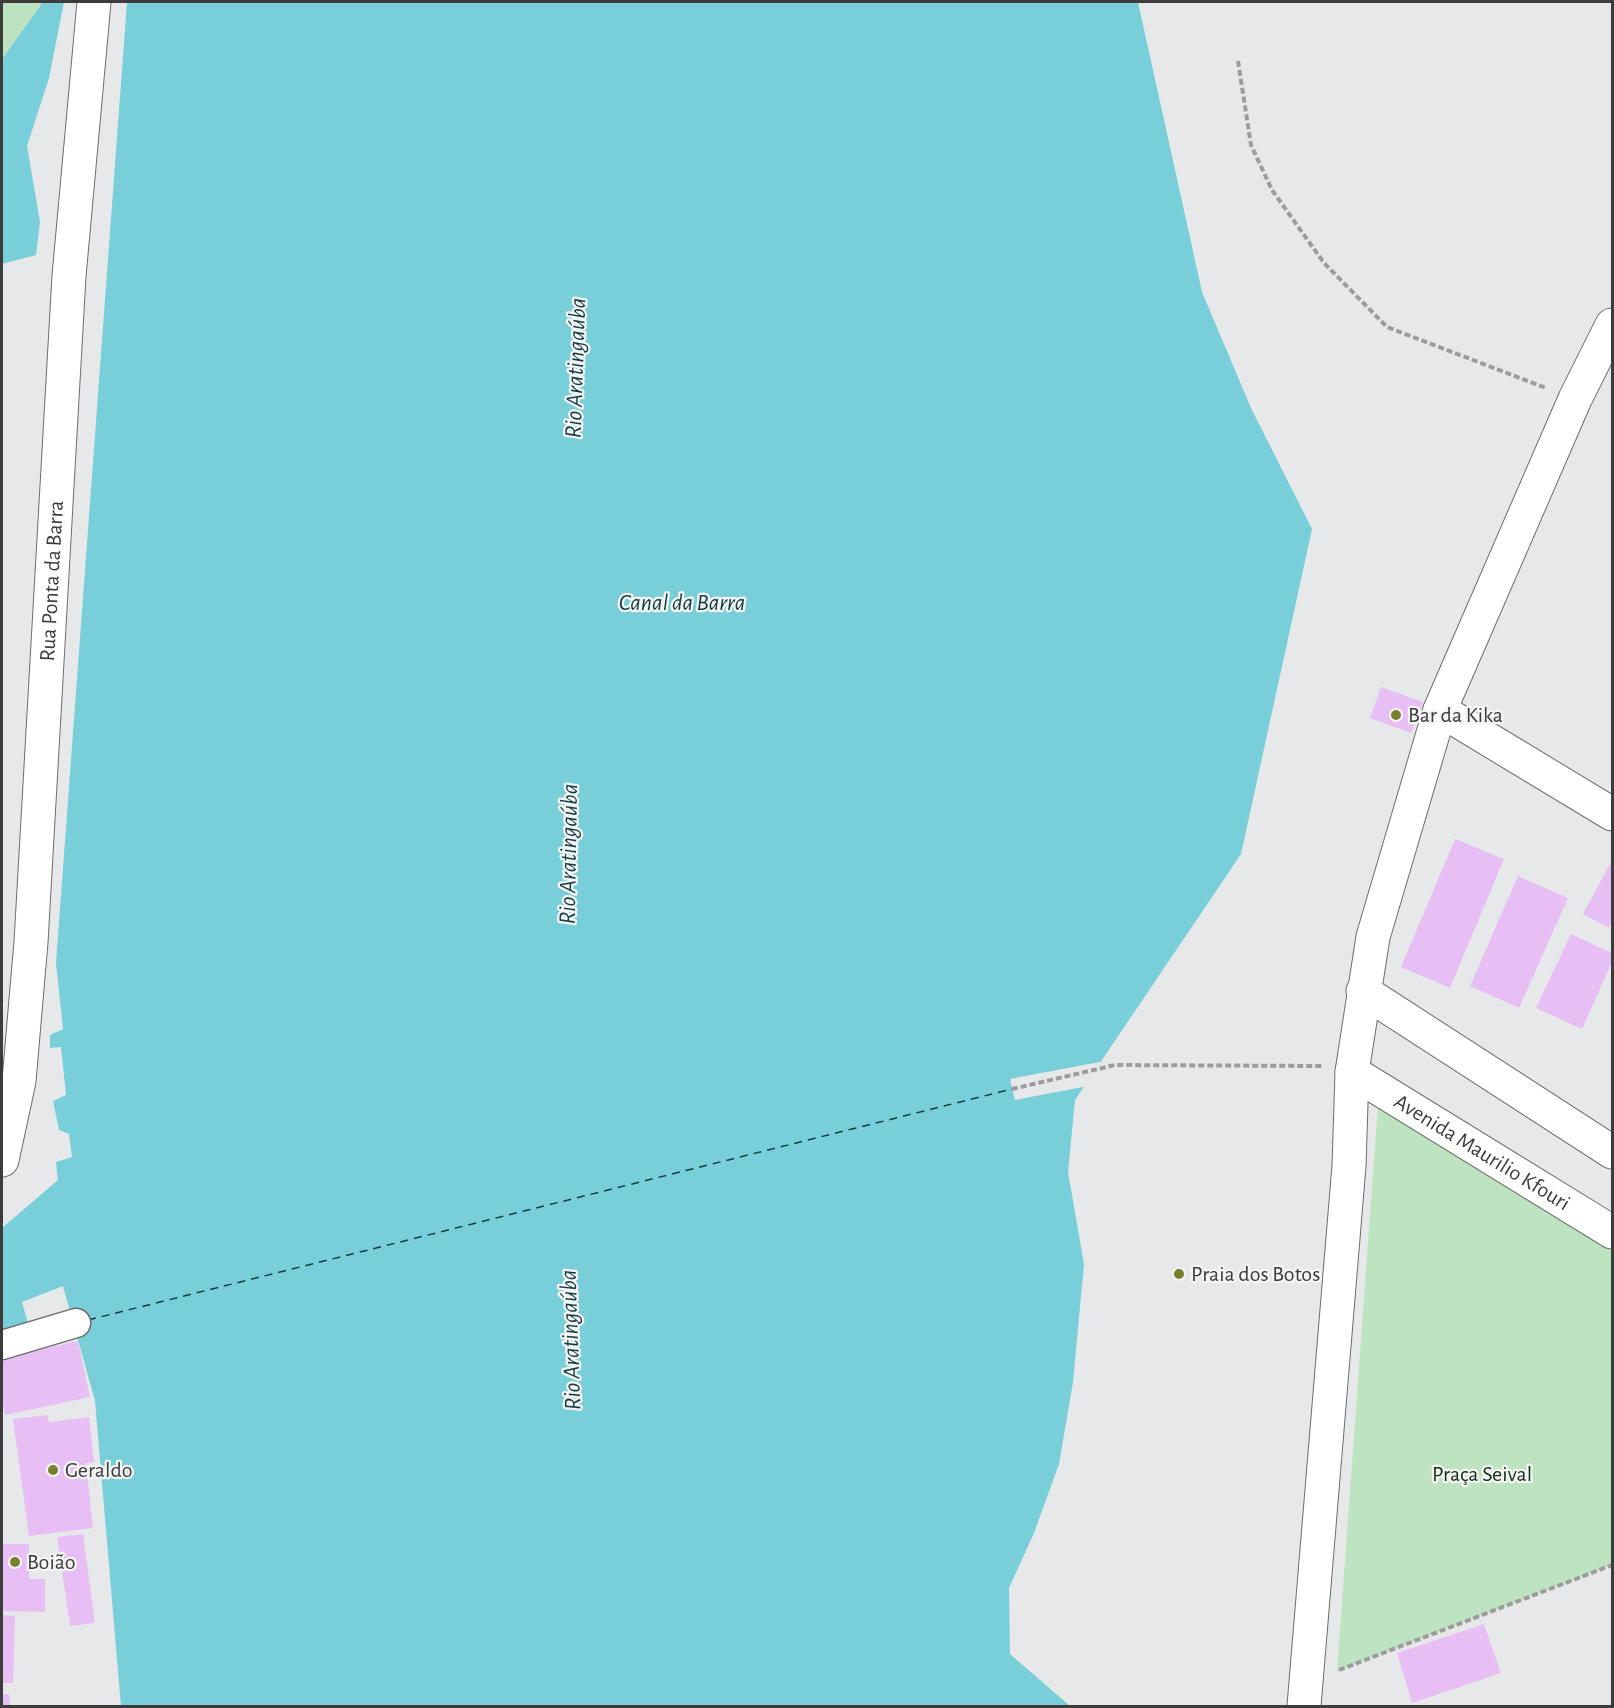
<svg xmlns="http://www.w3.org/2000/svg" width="1614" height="1708" viewBox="0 0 1614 1708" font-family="'Alegreya Sans',sans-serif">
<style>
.green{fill:#bee3c0}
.water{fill:#78cfd9}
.pier{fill:#e7e8e9}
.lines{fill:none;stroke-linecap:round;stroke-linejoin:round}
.ferry{stroke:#133d42;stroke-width:1.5;stroke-dasharray:8 6;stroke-linecap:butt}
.building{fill:#e8bff5}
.pedestrian-casing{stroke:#6d6d6e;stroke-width:31}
.minor-casing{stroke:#6d6d6e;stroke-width:35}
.tertiary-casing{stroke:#6d6d6e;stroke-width:35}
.path{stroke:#9c9c9d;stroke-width:4;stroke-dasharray:6 3;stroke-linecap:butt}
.pedestrian{stroke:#fff;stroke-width:28}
.minor{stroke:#fff;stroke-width:33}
.tertiary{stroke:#fff;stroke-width:33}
.poi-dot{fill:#77812d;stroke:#f5f5f6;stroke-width:2}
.labels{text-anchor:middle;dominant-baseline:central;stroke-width:4.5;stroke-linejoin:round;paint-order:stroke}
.street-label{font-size:22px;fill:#3c3c3c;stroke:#f5f5f6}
.poi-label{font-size:22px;fill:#3c3c3c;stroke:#f5f5f6;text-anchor:start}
.park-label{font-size:22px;fill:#0e3313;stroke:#f5f5f6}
.water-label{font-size:24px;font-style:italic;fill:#133d42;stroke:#f5f5f6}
</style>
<rect width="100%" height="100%" fill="#e7e8e9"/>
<path class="green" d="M2,2h41l-41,57z
M1378,1105l234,140v320l-275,106z"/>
<path class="water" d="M43,2h21l-15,76 -22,68 13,76 -4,33 -34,9v-205z
M127,2h1011l64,290 49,116 61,121 -71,325 -166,246 -7,72 16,92 -11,118 -14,82 -25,69 -25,55 1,66 60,52h-949l-26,-305 -32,-115 -41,16 8,29 -28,1v-104l56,-48 -2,-18 16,-5 -3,-23 -10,-4 -6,-29 13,-6 -5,-48 -11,1v-13l13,-6 -7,-66z"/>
<path class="pier" d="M1105,1061l-17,25 -73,14 -5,-21z"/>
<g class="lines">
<path class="ferry" d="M88,1320l924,-231"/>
</g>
<path class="building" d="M1381,687l42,15 -12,31 -41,-15z
M1455,839l49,20 -54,129 -49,-21z
M1612,860v60l-3,8 -26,-14z
M1518,876l50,22 -49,110 -49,-22z
M1571,934l41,19v9l-30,67 -46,-21z
M78,1341l12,56 -85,18 -3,-18v-44l34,-8 1,5z
M48,1415l1,7 40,-5 5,45 -8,1 7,65 -64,8 -16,-117z
M83,1534l12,89 -25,3 -13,-89z
M2,1544h27v35h16v33l-43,-1z
M2,1615l13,1 -2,67h-11z
M1484,1624l17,49 -89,30 -15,-50z
M2,1694h7l1,12h-8z"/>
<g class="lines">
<defs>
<path id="pedestrian" d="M2,1345l74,-22"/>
<path id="minor" d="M1440,710l172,104
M1304,1706l45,-540 3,-94"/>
<g id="tertiary">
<path id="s1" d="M1612,325l-37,74 -135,311 -67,227 -21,135 260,160"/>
<path d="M1363,991l249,161"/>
<path id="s2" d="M2,1160l17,-79 12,-139 38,-666 25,-274"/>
</g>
</defs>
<use href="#pedestrian" class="pedestrian-casing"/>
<use href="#minor" class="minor-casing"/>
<use href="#tertiary" class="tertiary-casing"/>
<path class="path" d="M1238,61l13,84 21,45 52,73 63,64 159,61
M1012,1089l103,-24 207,1
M1339,1670l273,-105"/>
<use href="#pedestrian" class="pedestrian"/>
<use href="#minor" class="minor"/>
<use href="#tertiary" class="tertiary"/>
</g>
<g class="poi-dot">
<circle cx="1396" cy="715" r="6"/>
<circle cx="1179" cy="1274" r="6"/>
<circle cx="53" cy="1470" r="6"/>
<circle cx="15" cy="1562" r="6"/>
</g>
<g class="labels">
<g class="street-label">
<text stroke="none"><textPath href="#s2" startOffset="582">Rua Ponta da Barra</textPath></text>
<text stroke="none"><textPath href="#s1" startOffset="948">Avenida Maurilio Kfouri</textPath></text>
</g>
<g class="poi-label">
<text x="1408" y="715">Bar da Kika</text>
<text x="1191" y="1274">Praia dos Botos</text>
<text x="65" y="1470">Geraldo</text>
<text x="27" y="1562">Boião</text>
</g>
<g class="park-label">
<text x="1482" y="1474">Praça Seival</text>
</g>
<g class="water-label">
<text transform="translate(576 368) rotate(-88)">Rio Aratingaúba</text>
<text x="682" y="603">Canal da Barra</text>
<text transform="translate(569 854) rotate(-89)">Rio Aratingaúba</text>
<text transform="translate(571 1340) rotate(-92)">Rio Aratingaúba</text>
</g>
</g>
<rect width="1614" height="1708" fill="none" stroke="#3c3c3c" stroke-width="6"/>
</svg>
